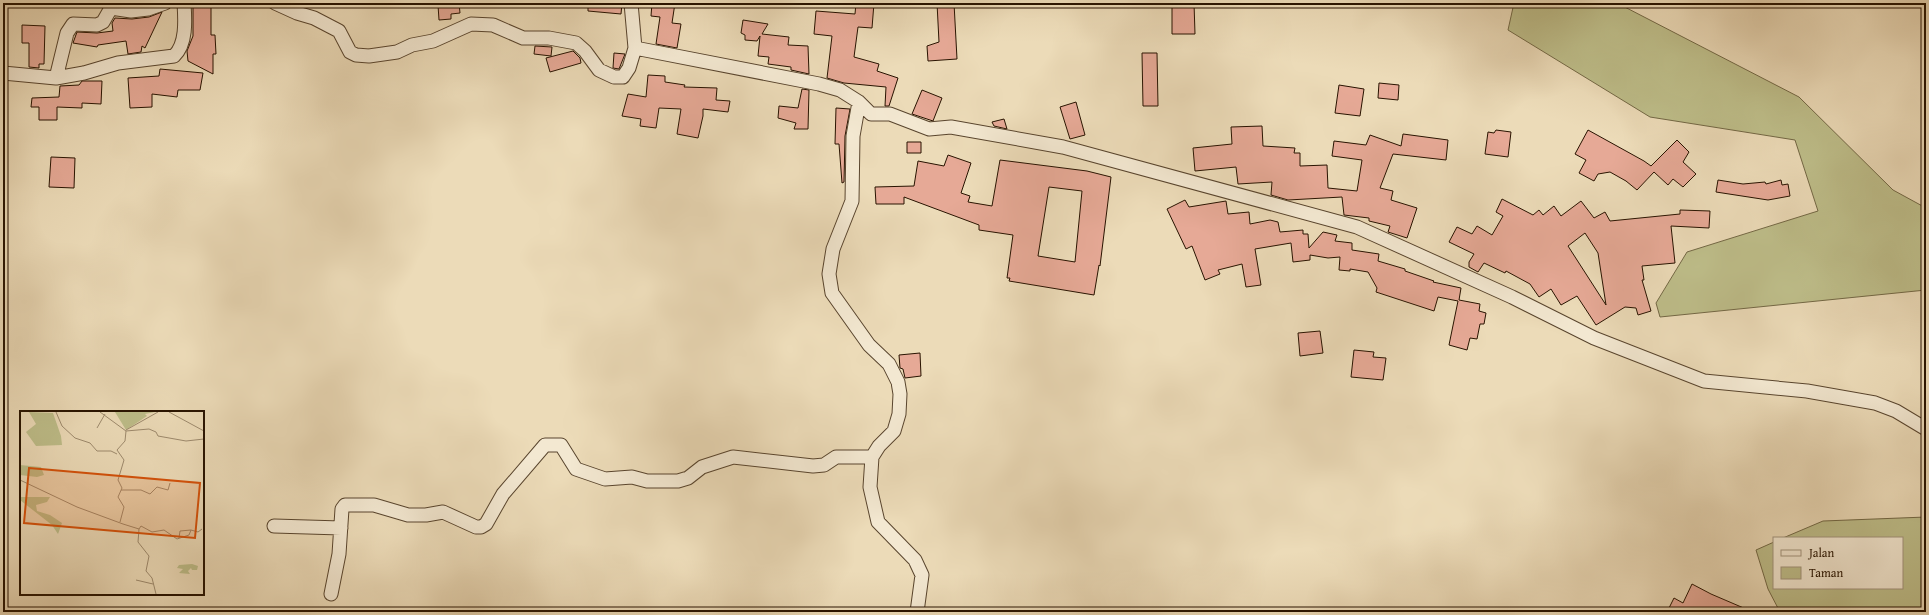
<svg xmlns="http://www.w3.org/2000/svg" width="1929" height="615" viewBox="0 0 1929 615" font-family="'Gentium Book Plus',serif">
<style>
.green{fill:#bebe8a;stroke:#736845}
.building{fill:#e6a996;stroke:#281300;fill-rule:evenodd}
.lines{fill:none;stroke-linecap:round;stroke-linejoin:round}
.minor-casing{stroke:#59452e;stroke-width:15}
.minor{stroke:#f3e8d1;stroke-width:13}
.inset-road{fill:none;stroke:#9e8b6e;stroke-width:1}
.view{fill:#d5520b;fill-opacity:0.15;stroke:#d5520b;stroke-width:2}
.inset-edge{fill:none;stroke:#281300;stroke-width:2}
</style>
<rect width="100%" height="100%" fill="#ecdbb8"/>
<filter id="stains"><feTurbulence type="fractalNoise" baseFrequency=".005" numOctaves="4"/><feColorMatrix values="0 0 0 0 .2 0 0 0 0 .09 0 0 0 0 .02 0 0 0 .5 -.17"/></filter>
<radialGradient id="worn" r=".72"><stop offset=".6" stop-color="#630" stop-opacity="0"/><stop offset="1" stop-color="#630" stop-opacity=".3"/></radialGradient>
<path class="green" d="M1514,3h103l182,94 94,93 33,18v82l-266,27 -4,-14 31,-51 131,-41 -23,-71 -145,-23 -142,-87z
M1926,517v95h-146l-12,-23 -12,-39 18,-8v46h128v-50h-119l40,-17z"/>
<path class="building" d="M193,3h18v32h4l1,19h-3v20l-25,-13 -1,-10 6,-15z
M459,3l1,10 -9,1v5l-12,1 -1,-15z
M588,3h34l-1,11 -33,-3z
M652,3h23l-3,20 9,1 -4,24 -21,-4 4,-27 -9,-1z
M856,3h18l-2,25 -14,-1 -4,30 25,7 -2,7 21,7 -9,28h-4l1,-19 -42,-4 -17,-5 5,-42 -18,-2 2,-23 39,3z
M937,3h17l3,56 -29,2 -1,-15 12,-4z
M1172,3h22l1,31h-23z
M162,12l-17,36 -3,-2 -1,6 -13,2 -2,-13 -28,4 -1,2 -24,-4 4,-11 20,1 16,-2 -1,-8 3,-5 17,1 17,-2z
M743,20l25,4 -6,10 27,3 -1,8 20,1 1,28 -18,-4v-3l-23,-3 1,-7 -11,-1 2,-20 -3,5 -12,-1v-5l-4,-2z
M22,25l23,1 -1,38h-5v4l-10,-1v-24h-7z
M535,46l17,1 -1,9 -17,-2z
M573,51l7,7 1,5 -31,9 -4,-14z
M614,53l11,1 -6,15 -6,-1z
M1142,53h15l1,53h-15z
M160,69l43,4 -3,17h-22l-1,7 -25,-3v13l-22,1 -2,-30 31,-2z
M648,75l17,1v6l20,3 -1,2 33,1 -1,12 14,1 -2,11 -25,-3v7l-5,22 -21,-4 4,-25 -22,-1 -3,20 -16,-2 1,-7 -19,-3 6,-22 18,3z
M82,81h20l-1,23 -19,-1v5l-25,-1v13h-18v-13h-8l1,-9 27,-1 1,-11 19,-1z
M1379,83l20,2 -1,15 -20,-2z
M1339,85l25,4 -4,27 -25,-3z
M802,89l7,1 -1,39h-14l2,-6 -18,-5 1,-12 19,2z
M922,90l20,8 -9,23 -21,-7z
M1076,102l9,33 -15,4 -10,-32z
M836,108l14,1 -5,27 -1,46 -2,1 -3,-39h-4z
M1004,119l3,10 -13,-3 -2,-4z
M1262,126l1,20 32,2 -1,5h6v13l27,-1 1,23 29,3 5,-31 -30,-4 2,-15 32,4 4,-10 31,11 2,-12 45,6 -2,20 -53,-6 -13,34 13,3 -2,9 26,8 -10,30 -19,-6 2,-6 -21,-5v-3l-25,-3 -2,-18 -54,3 -17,-5 1,-13 -34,2 -2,-17 -41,4 -2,-23 39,-4 -1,-17z
M1496,130l15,2 -3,25 -23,-3 3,-22 6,1z
M1588,130l56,31 7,5 26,-26 12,12 -6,10 13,12 -13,13 -10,-8 -5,6 -14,-13 -17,18 -11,-9 -16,-9 -12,2 -4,7 -15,-8 7,-13 -11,-6z
M907,142h14v11h-14z
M948,155l23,8 -10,30 9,3 -2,6 24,4 8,-46 87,11 24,6 -11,89 -1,-1 -5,30 -85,-14 1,-3h-3l6,-43 -34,-5v-5l-75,-28v7h-28l-1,-17 39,-1 4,-25 26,5zM1049,187l33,4 -7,71 -37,-6z
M51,157l24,1 -1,30 -25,-1z
M1718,180l25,4 22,-2 1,2 15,-4 1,5 6,-1 2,12 -22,4 -52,-8z
M1502,199l31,16 6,-5 4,5 11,-9 7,10 20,-15 13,17 11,-6 5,9 70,-7v-4l30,1 -1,17 -38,-2 4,37 -33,3 2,14h-2l9,31 -13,4 -2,-7 -11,-1 -29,18 -19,-29 -16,9 -10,-16 -12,8 -9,-13 -24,-13 -1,2 -21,-10 -6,9 -9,-5v-5l5,-8 -25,-12 8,-15 15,7 5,-8 15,9 11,-19 -7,-4zM1585,233l13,20 8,52 -38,-59z
M1185,200l4,7 37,-6 2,13 21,-2 1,12 20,-4 8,2 2,10 23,-2v4h5l1,14 14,-16 14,3 -2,6 17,2v7l27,4 -1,7 27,8v2l29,10 -1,1 28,6 -2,12 21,4 -1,7 7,2 -2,11h-4l-3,15 -7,-1 -3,12 -18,-5 9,-44 -20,-4 -4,14 -58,-19 1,-4 -9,-16 -18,-3v2l-11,-1 1,-13 -12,1 -18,-3v5l-17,2 -2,-19 -36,6 6,36 -15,2 -4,-23 -24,6 2,4 -15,6 -13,-34 -6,3 -19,-40z
M1320,331l3,22 -23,3 -2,-23z
M1354,350l20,2 -1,5 13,1 -3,22 -32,-3z
M920,353l1,23 -16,2 -2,-9 -3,-1 -1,-13z
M1692,584l19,10 42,18h-86l7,-14 9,5z"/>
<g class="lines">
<defs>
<path id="minor" d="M165,3l-17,6 -17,2 -20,-3 -8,14 -6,3 -24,-1 -6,9 -11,45 28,-5 34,-10 56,-7c13,-12 11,-37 10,-53
M275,3l22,10 17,5 25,13 11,21 6,3 13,1 28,-4 15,-7 21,-4 38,-17 22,1 30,13h26l27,5 9,8 14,19 15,7h9l6,-9 6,-20 184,36 21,6 19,12 12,12h19l39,15 22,-2 112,20 294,80 155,70 82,41 110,43 103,10 68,12 21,8 30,18
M631,3l4,45
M3,73l53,5
M859,102l-6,34 -1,65 -19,48 -4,25 3,19 37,52 20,19 9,18 2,12 -1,20 -5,17 -15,15 -7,11 -2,30 8,35 37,38 7,15 -5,37
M274,526l67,2
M331,594l8,-40 3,-45 3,-4h29l34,10h18l17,-3 33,15h5l5,-3 17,-30 42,-49h16l15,24 29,10 27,-2 15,4h31l10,-3 14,-11 31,-10 80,9 11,-1 12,-8h36"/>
</defs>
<use href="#minor" class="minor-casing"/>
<use href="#minor" class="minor"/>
</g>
<g transform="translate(20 411)">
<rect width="184" height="184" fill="#ecdbb8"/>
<path d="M9,1l24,1 8,23 1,9 -26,1 -10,-14 10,-8zM95,1h40l-10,2 2,2 -21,14zM0,54l21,2 3,8 -7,2 -17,-2zM0,86h30l-3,5 -11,3 1,6 13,4 12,8 -4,11 -6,-9 -32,-25zM172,153l6,2 -1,4h-5l-1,-2 -3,3 2,3 -11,-1 4,-4 -6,-1 2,-3z" fill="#bebe8a"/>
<path class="inset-road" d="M36,1l6,14 13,12 15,5 7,8h14l6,3M80,1l26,19 23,-2 7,3 2,4 28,5 18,-2M149,1l35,19M77,17l8,-14M106,19l32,-18M0,69l57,27 46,17 16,5 2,-3 11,6 12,-2 13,9 12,-4 2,-5 -11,1 -1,7M101,79h20l9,4 7,-7 11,3 2,-7M100,111l4,-15 -6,-10 4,-9 -4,-8 6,-20 -7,-10 8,-9 1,-10M119,118l-1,13 11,14 -3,15 6,7 4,16M171,119l7,2 4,-3M116,169l17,4"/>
<path class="view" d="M9,57l171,15 -5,55 -171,-15z"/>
<rect width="184" height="184" class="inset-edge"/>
</g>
<rect width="1929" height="615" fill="none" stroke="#ecdbb8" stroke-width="16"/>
<rect x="4" y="4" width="1921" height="607" fill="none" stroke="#281300" stroke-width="2"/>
<rect x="8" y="8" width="1913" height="599" fill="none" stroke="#281300"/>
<rect x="1773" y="537" width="130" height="52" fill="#f3e8d1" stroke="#a2937d"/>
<rect x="1781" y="550" width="20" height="6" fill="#f3e8d1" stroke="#a2937d"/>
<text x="1809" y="557" font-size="12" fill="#281300">Jalan</text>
<rect x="1781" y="567" width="20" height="12" fill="#bebe8a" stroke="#a2937d"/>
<text x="1809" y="577" font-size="12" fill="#281300">Taman</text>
<rect width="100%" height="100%" filter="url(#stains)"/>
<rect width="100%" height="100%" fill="url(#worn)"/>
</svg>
